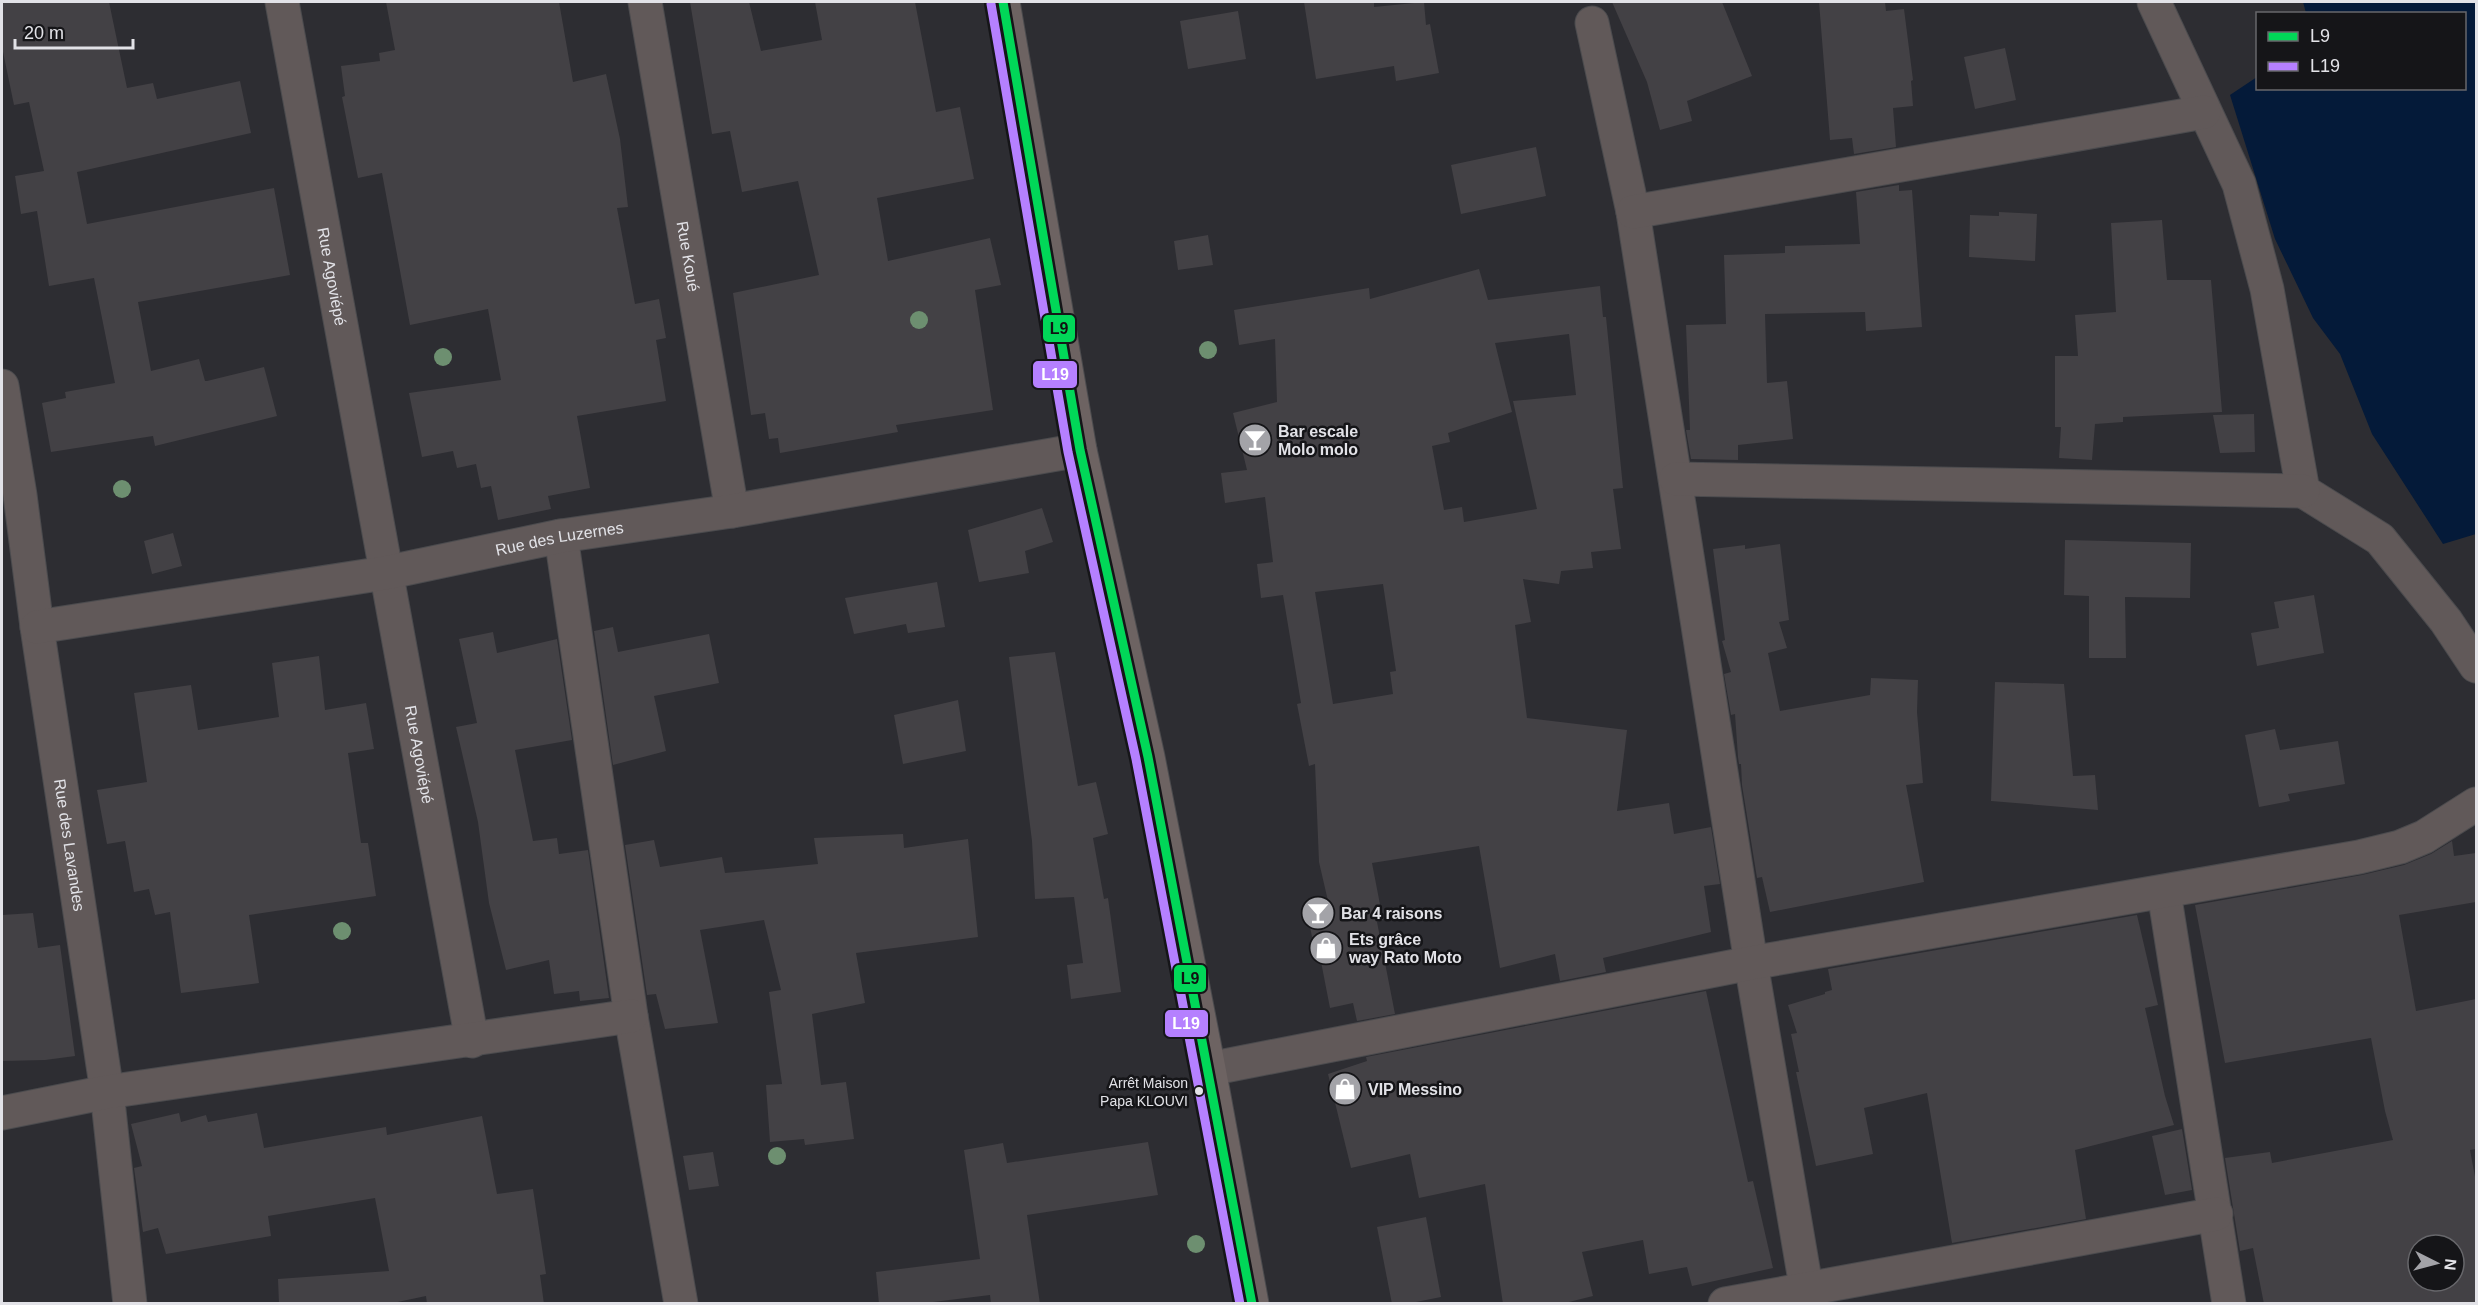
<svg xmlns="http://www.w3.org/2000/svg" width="2478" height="1305" viewBox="0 0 2478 1305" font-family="Arial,sans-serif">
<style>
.water{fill:#041a39}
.building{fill:#434145;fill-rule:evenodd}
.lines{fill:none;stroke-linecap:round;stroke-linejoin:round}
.street-casing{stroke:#4b4b4e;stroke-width:35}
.secondary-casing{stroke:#4b4b4e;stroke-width:35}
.street{stroke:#615959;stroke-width:33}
.secondary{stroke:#6d6362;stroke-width:33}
.bus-1-casing{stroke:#151518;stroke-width:14}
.bus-2-casing{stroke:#151518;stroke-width:14}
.bus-1{stroke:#01d758;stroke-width:9}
.bus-2{stroke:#b580ff;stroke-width:9}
.tree{fill:#6d8f70}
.bus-dot{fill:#e2e2e7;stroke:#151518;stroke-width:2}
.labels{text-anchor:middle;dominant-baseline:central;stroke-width:5;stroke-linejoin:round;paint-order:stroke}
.bus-label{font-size:14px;fill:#e2e2e7;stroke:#151518;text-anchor:end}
.street-label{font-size:16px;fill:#e2e2e7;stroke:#151518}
.poi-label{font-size:16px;font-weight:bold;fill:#e2e2e7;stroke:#151518;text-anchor:start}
.line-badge{stroke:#151518;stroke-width:2}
.badge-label{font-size:16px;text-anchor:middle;font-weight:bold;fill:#fff}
.pale-badge-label{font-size:16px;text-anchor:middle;font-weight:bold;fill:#111}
</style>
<rect width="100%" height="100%" fill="#2d2d32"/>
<path class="water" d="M2303,2h173v532l-33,10 -71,-110 -32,-80 -27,-36 -38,-79 -45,-144 27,-18 1,11h206v-74l-158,-1z"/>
<path class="building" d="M2,2h107l18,86 26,-5 4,16 83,-18 11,52 -174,39 10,52 187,-36 16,87 -152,27 13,69 48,-12 6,22h2l57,-14 13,49 -122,30 -2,-10 -102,16 -9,-49 24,-5 -1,-6 50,-9 -21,-105 -45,8 -12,-75 -16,3 -6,-38 29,-5 -15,-69 -15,3 -12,-58z
M386,2h173l14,80 33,-8 14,65 8,68 -11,1 18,96 24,-5 7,39 -10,2 10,61 -89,15 13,72 -42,8 3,13 -53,11 -7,-34 -10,2 -5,-24 -19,4 -4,-17 -31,6 -13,-64 92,-13 -13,-71 -78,16 -28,-152 -24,5 -16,-81 3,-1 -4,-30 39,-5 -1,-8 16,-3z
M690,2h59l12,49 61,-11 -7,-38h100l21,110 24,-5 14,72 -97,19 11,63 102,-23 11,47 -26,5 18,120 -97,15 2,7 -118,21 -2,-15 -9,1 -4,-26 -14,2 -18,-122 86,-18 -21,-94 -56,11 -12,-61 -18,3z
M1304,2h70v5l50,-5 2,23 4,-1 9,49 -43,8 -2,-15 -78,13z
M1612,2h110l30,74 -65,25 5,20 -32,9 -13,-48z
M1819,2h66l1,9 18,-2 9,71 -2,1 2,25 -20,2 3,39 -42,7 -2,-16 -22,2z
M1238,11l8,48 -58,10 -8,-48z
M2005,48l11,52 -41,9 -11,-52z
M1536,147l10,49 -85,18 -10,-49z
M1899,185v6l13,-1 10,137 -56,4 -1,-19 -100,2 2,69 20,-2 6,58 -55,6v15l-47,-1 -5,-29h4l-4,-105 40,-1 -2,-69 61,-2v-7l75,-2 -4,-52z
M1999,212l38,2 -2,47 -66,-4 1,-42 29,1z
M2162,220l5,60h44l11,132 -99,5v5l-28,2 -3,36 -33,-2 2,-31h-6v-71h23l-3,-41 41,-3 -5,-89z
M1208,235l5,30 -35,5 -4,-29z
M1479,269l9,31 112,-14 3,31h3l17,171 -10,1 8,60 -30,3 2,16 -32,3 -2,13 -36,-5 8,43 -16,3 12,93 100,12 -10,81 52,-8 5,31 37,-7 9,57 -16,2 7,46 -108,26 3,14 -46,9 -5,-27 -55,14 -21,-122 -107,17 11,57 -6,2 18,92 -38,7 -4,-18 -23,5 -14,-72 -4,1 -6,-31 22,-5 -9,-39 -4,-98 -6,2 -12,-62 4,-1 -18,-108 -22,3 -4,-34 16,-2 -8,-65 -40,6 -4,-30 26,-3 -14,-57 44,-11 -2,-63 -36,6 -5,-35 135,-22 1,11zM1569,334l7,61 -63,6 24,108 -73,13 -2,-15 -18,3 -12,-64 18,-4 -2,-9 64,-21 -17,-69zM1383,584l13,87 -6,1 3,22 -60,10 -18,-112z
M2254,414l1,38 -35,1 -7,-38z
M1042,508l11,34 -28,9 4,22 -50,9 -11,-52z
M173,533l9,33 -30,8 -8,-33z
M2065,540l126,3 -1,55 -65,-1 1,61h-37v-62l-25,-1z
M1780,544l9,76 -10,2 8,26 -19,5 12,58 90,-16 1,-17 47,2 -1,32 6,71 -17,2 18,97 -154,30 -8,-35 -5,1 -15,-93 -1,-21h-2l-1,-7 -3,-43 -4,1 -7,-41 7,-2 -9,-31 3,-1 -12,-91 32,-4v4z
M937,582l8,45 -37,6 -2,-9 -52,10 -9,-36z
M2314,595l10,58 -67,13 -6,-33 28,-5 -5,-26z
M613,627l5,25 91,-18 10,49 -65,13 12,55 -53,14 -19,-134z
M493,632l4,21 60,-14 15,101 -57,10 18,91 24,-3 2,16 29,-4 21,148 -29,3 -1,-10 -25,3 -5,-34 -43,10 -17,-67 -11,-81 -22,-95 21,-4 -18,-84z
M1055,652l23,134 18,-4 12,52 -15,4 11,61 4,-1 13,94 -50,7 -4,-34 16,-2 -9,-66 -39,2 -3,-58 -23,-184z
M319,656l6,54 41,-7 8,46 -26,4 13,90h7l8,53 -127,19 10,68 -78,10 -11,-81 -15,3 -6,-26 -15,3 -9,-51 -18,3 -10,-54 50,-8 -13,-89 57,-8 7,45 81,-13 -7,-54z
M1995,682l69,2 9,92 22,-1 3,35 -107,-9z
M958,700l8,51 -63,13 -9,-49z
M2275,729l5,21 58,-9 7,43 -57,10 2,7 -31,6 -14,-72z
M903,834l1,14 64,-9 10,98 -122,16 9,50 -53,11 9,71 25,-3 8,57 -49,6 -1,-6 -34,3 -4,-57 16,-1 -13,-92 12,-2 -17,-70 -64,10 18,93 -53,6 -9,-35 -9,1 -22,-150 29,-5 6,27 62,-10 3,16 93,-9 -4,-26z
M2452,841l2,15 22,-3v49l-77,13 17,96 60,-12v150l-6,1 6,32v122h-212l-11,-56 -13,3 -15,-93 45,-6 2,11 121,-23 -8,-29 -14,-73 -146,25 -30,-158 167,-30 42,-10 27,-11zM2418,1245h36v36h-36z
M33,913l5,35 22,-3 15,111 -30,4 -43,1v-146z
M2137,915l21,90 -13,3 20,88 9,29 -99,25 11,69 -134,24 -25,-150 -63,15 9,46 -57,12 -20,-94h3l-8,-38 6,-1 -9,-28 37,-11v-2l7,-2 -4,-21z
M1706,991l42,191 5,-1 20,87 -81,18 -5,-19 -38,7 -6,-34 -61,12 11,44 -32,8h-58l-18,-120 -66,14 -9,-44 -59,14 -23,-94 39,-13 -1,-4z
M179,1113l2,9 25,-7 2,7 49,-9 7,35 122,-21 1,8 95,-19 15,78 36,-5 13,85 -6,1 4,29h-117l-1,-8 -38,8h-109l-1,-25 111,-8 -14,-73 -107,18 3,20 -105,18 -8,-26 -15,4 -9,-64 8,-2 -11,-42z
M2182,1129l10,61 -27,5 -13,-59z
M1148,1142l10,53 -131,20 13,89h-49l-1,-9 -73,9h-38l-3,-32 104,-13 -16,-109 39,-7 4,20z
M713,1152l6,34 -30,4 -6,-34z
M1426,1217l15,80 -35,7h-14l-15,-77z"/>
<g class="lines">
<defs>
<g id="street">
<path id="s1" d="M282,2l190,1039"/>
<path id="s2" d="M645,2l87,509"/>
<path d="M2154,2l85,182 28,105 36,202 77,48 66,82 30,45"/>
<path d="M1592,23l41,189 118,751 58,341"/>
<path d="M1633,212l571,-100"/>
<path id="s3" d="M2,386l18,109 17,132 70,465 23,212"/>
<path d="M1676,479l627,12"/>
<path d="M561,536l70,480 50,288"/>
<path id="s4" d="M37,627l348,-54 176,-37 171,-25 348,-61"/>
<path d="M2164,892l65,412"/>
<path d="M1209,1069l542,-106 608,-106 41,-10 24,-10 52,-33"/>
<path d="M2,1113l105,-21 524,-76"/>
<path d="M1725,1304l491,-90"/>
</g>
<path id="secondary" d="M1003,2l77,448 68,307 61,312 43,235"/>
</defs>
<use href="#street" class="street-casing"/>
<use href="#secondary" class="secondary-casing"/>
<use href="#street" class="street"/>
<use href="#secondary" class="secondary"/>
<defs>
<path id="bus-1" d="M1003,2l77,448 68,307 104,547"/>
<path id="bus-2" d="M991,4l77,448 68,307 104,545"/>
</defs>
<use href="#bus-1" class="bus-1-casing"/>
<use href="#bus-2" class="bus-2-casing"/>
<use href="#bus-1" class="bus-1"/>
<use href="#bus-2" class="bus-2"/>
</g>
<g class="tree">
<circle cx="919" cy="320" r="9"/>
<circle cx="1208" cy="350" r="9"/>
<circle cx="443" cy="357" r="9"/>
<circle cx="122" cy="489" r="9"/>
<circle cx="342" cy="931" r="9"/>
<circle cx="777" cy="1156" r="9"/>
<circle cx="1196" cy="1244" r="9"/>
</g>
<defs>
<symbol id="bar-disc" viewBox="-11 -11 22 22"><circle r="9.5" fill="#a3a3a8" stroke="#151518"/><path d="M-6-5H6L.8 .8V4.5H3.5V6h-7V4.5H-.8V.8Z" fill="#fff"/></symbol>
<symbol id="shop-disc" viewBox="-11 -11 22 22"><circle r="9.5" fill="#a3a3a8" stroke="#151518"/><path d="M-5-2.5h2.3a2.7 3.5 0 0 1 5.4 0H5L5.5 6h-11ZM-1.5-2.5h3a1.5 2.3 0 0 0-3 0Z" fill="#fff"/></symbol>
</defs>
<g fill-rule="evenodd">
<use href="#bar-disc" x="1236" y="421" width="38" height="38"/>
<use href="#bar-disc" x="1299" y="894" width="38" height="38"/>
<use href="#shop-disc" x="1307" y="929" width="38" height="38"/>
<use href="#shop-disc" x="1326" y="1070" width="38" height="38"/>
</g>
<circle class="bus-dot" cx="1199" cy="1091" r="5"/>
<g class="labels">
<g class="bus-label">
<text x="1188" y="1083">Arrêt Maison<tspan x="1188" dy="18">Papa KLOUVI</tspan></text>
</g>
<g class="street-label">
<text stroke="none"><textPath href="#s2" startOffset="258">Rue Koué</textPath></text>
<text stroke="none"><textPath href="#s1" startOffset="279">Rue Agoviépé</textPath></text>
<text stroke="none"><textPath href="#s4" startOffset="530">Rue des Luzernes</textPath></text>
<text stroke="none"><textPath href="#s1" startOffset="765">Rue Agoviépé</textPath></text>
<text stroke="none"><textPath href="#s3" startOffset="464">Rue des Lavandes</textPath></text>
</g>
<g class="poi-label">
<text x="1278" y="431">Bar escale<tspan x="1278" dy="18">Molo molo</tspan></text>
<text x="1341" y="913">Bar 4 raisons</text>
<text x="1349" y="939">Ets grâce<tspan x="1349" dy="18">way Rato Moto</tspan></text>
<text x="1368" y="1089">VIP Messino</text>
</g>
</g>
<g class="line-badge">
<rect x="1042" y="314" width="34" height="29" rx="6" fill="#01d758"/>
<rect x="1032" y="360" width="46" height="29" rx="6" fill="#b580ff"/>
<rect x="1173" y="964" width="34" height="29" rx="6" fill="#01d758"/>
<rect x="1164" y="1009" width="45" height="29" rx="6" fill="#b580ff"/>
</g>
<g class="badge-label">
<text x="1055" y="380">L19</text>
<text x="1186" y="1029">L19</text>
</g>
<g class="pale-badge-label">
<text x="1059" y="334">L9</text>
<text x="1190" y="984">L9</text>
</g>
<rect width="2478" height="1305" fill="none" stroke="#e2e2e7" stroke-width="6"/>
<rect x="2256" y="12" width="210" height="78" fill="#151518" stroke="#67676b" stroke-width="1.5"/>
<rect x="2268" y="32" width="30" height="9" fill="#01d758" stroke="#67676b" stroke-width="1.5"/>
<text x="2310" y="42" font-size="18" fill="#e2e2e7">L9</text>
<rect x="2268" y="62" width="30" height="9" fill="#b580ff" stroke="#67676b" stroke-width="1.5"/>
<text x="2310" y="72" font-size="18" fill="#e2e2e7">L19</text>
<g transform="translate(2436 1263) rotate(96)"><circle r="28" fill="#151518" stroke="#67676b" stroke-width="1.5"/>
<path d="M0-4.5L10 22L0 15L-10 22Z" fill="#a3a3a8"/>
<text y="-9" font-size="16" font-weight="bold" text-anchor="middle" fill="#e2e2e7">N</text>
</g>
<path d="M15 39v9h118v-9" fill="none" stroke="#e2e2e7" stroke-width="3"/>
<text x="24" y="39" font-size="18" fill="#e2e2e7" stroke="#151518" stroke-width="4.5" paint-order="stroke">20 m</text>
</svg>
